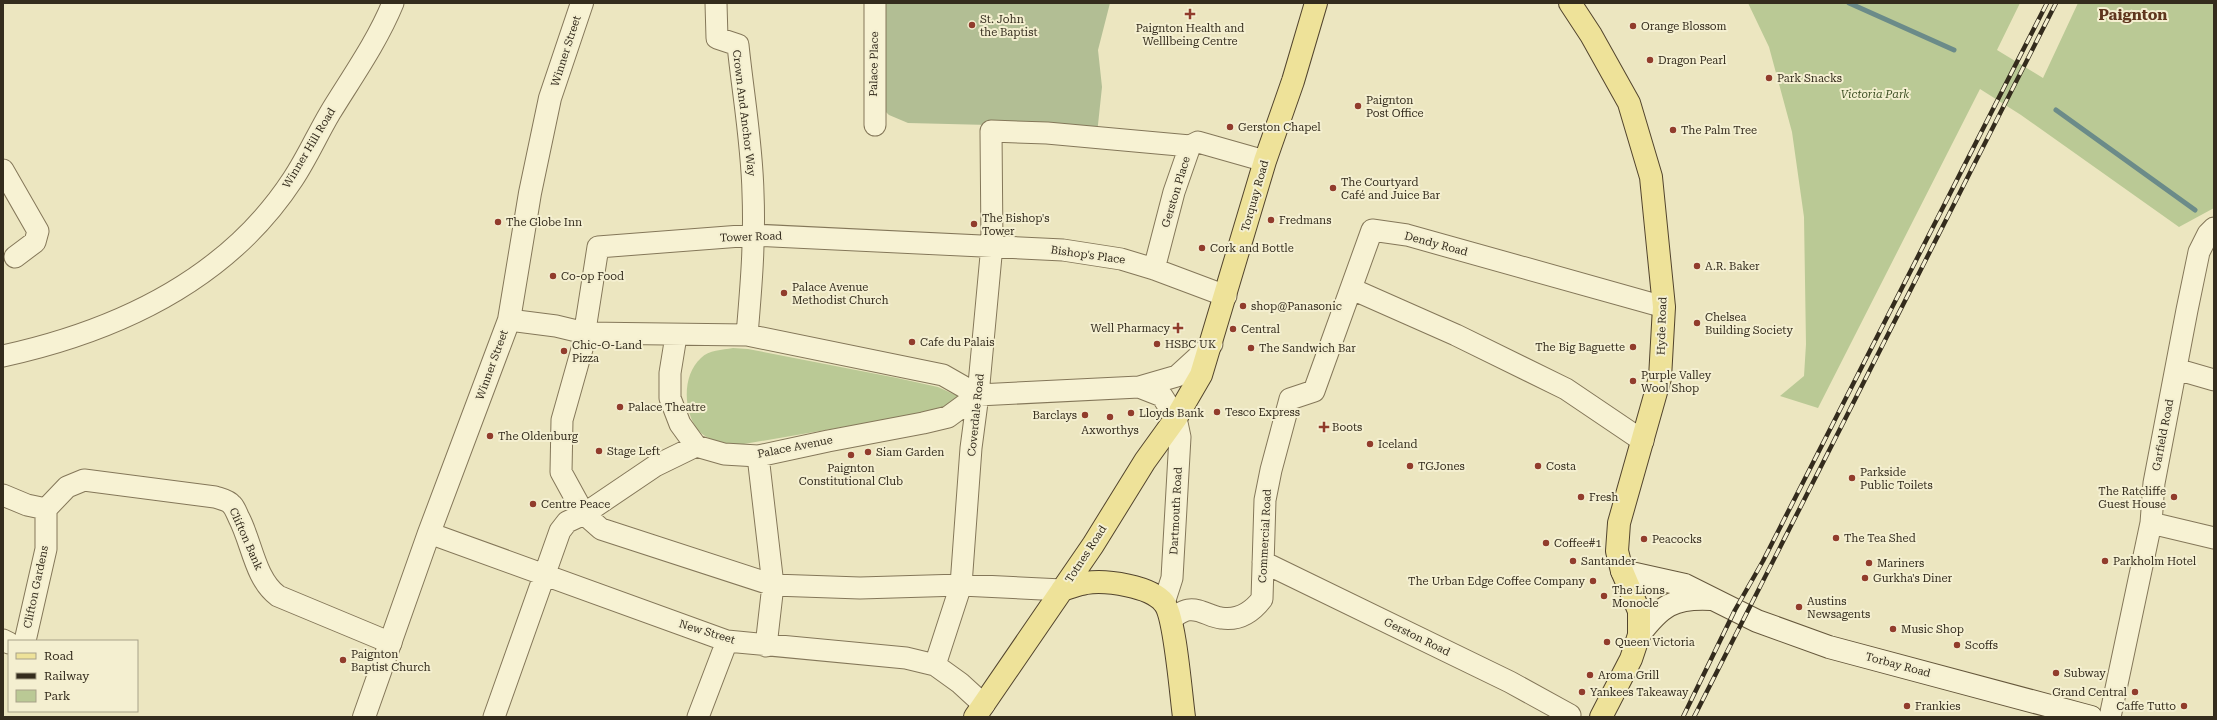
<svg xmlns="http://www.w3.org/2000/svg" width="2217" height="720" viewBox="0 0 2217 720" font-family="'Roboto Serif',serif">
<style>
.green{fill:#bac995}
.cemetery{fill:#b2be94}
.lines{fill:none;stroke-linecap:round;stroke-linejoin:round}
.stream{stroke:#6b8b89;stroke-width:5}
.minor-casing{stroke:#847759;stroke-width:23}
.tertiary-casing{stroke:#847759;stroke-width:24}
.secondary-casing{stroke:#66583c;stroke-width:24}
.primary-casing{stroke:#52442d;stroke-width:24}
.minor{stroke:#f7f2d3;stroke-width:21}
.tertiary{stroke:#f7f2d3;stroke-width:22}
.secondary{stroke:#f7f2d3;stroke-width:22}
.primary{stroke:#eee299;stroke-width:22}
.rail-casing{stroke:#342c1d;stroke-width:4.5}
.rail{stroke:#f4efd0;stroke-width:3;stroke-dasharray:9;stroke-linecap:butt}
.poi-dot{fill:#913c2c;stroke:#f4efd0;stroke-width:1.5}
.labels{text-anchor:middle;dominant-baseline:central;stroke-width:4;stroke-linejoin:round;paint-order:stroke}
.poi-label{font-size:11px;fill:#342c1d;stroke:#f4efd0;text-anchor:start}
.street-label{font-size:11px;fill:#342c1d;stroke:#f4efd0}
.park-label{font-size:11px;font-style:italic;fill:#3e5024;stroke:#f4efd0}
.district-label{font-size:15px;font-weight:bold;fill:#5f361e;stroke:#f4efd0}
</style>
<rect width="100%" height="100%" fill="#ece6c0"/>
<path class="green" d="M1748,3h272l-23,47 46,28 35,-75h136v205l-35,19 -158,-112 -41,-26 -162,319 -38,-12 24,-20 2,-32 -2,-127 -12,-85 -23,-85z
M733,348l15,1 149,29 41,9 22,10 -24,14 -198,34c-13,-2 -31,-4 -40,-15 -15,-19 -16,-55 3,-72 8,-8 21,-8 32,-10z"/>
<path class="cemetery" d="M882,3h228l-12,47 4,37 -5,47 -108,-9 -81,-2 -19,-8 -7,-7z"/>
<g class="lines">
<path class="stream" d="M1849,3l105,47
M2056,110l139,100"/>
<defs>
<path id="minor" d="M716,3l1,35 21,7c5,49 14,99 15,148 2,48 -2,95 -6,142
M875,125v-122
M3,170l35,61 -3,11 -20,15
M1154,269l20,-77 16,-46
M1352,289l104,46 110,54 77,52
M509,320l47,6 29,7 162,2 196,40 35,20 -30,22 -25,6 -95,18 -70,15 -34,-2 -28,-8 -16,-22 -10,-26v-25l6,-37
M3,356c114,-25 224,-76 290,-177 14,-21 24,-44 37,-66 22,-36 47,-71 63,-110
M2176,369l38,11
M1139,387l23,9 14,22 4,19 -8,141 -8,25
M978,395l161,-8 38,-11 35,-32
M758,456l15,129 -7,61
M3,495l24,10 19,4
M46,509l21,-22 17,-7 131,17c6,2 13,3 17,8 3,3 5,9 7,13 13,25 16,61 39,78l113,47
M2151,523l63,15
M429,533l298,108 179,17 29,7 25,18 24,22
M1263,562l247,120 60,33
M1062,590l-101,-5 -101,3 -87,-3 -172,-56 -17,-15 -23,-42 1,-52 20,-71 16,-102 156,-12 309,15 58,9 33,10 72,27
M1171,618c5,-2 11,-7 17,-8 12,-2 22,7 33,8 18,3 31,-6 41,-19l3,-99 6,-30 19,-71 24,-8 58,-161 35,5 257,72
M3,640l6,3
M25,641l21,-92v-40
M935,665l26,-80 10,-137 7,-53 14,-150 -1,-114 56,2 143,13 8,-4 67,19
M494,717l66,-186 7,-9 17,-8 71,-48 41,-20
M698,717l29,-76
M2110,717l41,-194 3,-40 33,-173 12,-58 9,-18 6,-6"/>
<path id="tertiary" d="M364,717l65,-184 80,-213 21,-127 20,-95 32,-95"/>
<path id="secondary" d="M1622,571l63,14 72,36 72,26 262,70
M1639,635c22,-29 34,-38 72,-36"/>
<path id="primary" d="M1570,3l21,32 38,68 22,74 13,130 -4,71 -41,145 -2,28 5,20 17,40v24l-8,24 -30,58
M1062,590c8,-2 16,-6 24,-7 20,-3 65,3 78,20 11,13 17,93 20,114
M975,717l118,-172 52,-84 31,-43 25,-43 64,-214 28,-80 23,-78"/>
</defs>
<use href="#minor" class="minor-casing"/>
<use href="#tertiary" class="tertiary-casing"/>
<use href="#secondary" class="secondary-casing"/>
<use href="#primary" class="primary-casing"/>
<use href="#minor" class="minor"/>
<use href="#tertiary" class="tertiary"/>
<use href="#secondary" class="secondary"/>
<use href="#primary" class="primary"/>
<defs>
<path id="rail" d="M1683,717l52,-107 28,-49 284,-558
M1694,717l362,-714"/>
</defs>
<use href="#rail" class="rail-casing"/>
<use href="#rail" class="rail"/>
</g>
<g class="poi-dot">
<path d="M1188 8h4v4h4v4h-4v4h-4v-4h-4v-4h4z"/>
<circle cx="972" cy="25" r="4"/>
<circle cx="1633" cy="26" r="4"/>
<circle cx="1650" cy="60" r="4"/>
<circle cx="1769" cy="78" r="4"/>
<circle cx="1358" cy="106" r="4"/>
<circle cx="1230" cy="127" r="4"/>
<circle cx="1673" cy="130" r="4"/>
<circle cx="1333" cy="188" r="4"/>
<circle cx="1271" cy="220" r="4"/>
<circle cx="498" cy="222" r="4"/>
<circle cx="974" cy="224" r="4"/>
<circle cx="1202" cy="248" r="4"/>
<circle cx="1697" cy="266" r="4"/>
<circle cx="553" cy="276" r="4"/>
<circle cx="784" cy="293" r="4"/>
<circle cx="1243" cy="306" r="4"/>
<circle cx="1697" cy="323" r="4"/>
<path d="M1176 322h4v4h4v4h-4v4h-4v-4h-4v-4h4z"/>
<circle cx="1233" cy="329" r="4"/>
<circle cx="912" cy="342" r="4"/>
<circle cx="1157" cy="344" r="4"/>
<circle cx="1633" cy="347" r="4"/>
<circle cx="1251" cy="348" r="4"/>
<circle cx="564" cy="351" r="4"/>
<circle cx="1633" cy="381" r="4"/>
<circle cx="620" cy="407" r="4"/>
<circle cx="1217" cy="412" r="4"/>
<circle cx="1131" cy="413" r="4"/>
<circle cx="1085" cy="415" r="4"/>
<circle cx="1110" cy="417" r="4"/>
<path d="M1322 421h4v4h4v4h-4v4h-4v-4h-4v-4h4z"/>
<circle cx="490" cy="436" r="4"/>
<circle cx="1370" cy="444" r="4"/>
<circle cx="599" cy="451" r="4"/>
<circle cx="868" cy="452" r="4"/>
<circle cx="851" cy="455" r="4"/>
<circle cx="1410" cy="466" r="4"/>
<circle cx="1538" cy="466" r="4"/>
<circle cx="1852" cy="478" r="4"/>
<circle cx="1581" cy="497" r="4"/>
<circle cx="2174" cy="497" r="4"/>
<circle cx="533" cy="504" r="4"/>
<circle cx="1836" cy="538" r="4"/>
<circle cx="1644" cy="539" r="4"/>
<circle cx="1546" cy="543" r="4"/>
<circle cx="1573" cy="561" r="4"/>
<circle cx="2105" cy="561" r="4"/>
<circle cx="1869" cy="563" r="4"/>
<circle cx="1865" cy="578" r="4"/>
<circle cx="1593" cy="581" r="4"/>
<circle cx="1604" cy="596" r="4"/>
<circle cx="1799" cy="607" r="4"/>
<circle cx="1893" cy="629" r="4"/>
<circle cx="1607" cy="642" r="4"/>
<circle cx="1957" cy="645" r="4"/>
<circle cx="343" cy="660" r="4"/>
<circle cx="2056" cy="673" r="4"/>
<circle cx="1590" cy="675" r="4"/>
<circle cx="1582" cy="692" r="4"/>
<circle cx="2135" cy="692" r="4"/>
<circle cx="1907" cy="706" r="4"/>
<circle cx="2184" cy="706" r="4"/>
</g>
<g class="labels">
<g class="poi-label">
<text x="980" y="19">St. John<tspan x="980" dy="13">the Baptist</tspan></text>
<text x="1641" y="26">Orange Blossom</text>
<text x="1190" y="28" text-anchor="middle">Paignton Health and<tspan x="1190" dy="13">Welllbeing Centre</tspan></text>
<text x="1658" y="60">Dragon Pearl</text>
<text x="1777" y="78">Park Snacks</text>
<text x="1366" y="100">Paignton<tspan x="1366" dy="13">Post Office</tspan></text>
<text x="1238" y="127">Gerston Chapel</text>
<text x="1681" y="130">The Palm Tree</text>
<text x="1341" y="182">The Courtyard<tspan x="1341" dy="13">Café and Juice Bar</tspan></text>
<text x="982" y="218">The Bishop's<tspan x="982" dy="13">Tower</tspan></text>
<text x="1279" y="220">Fredmans</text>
<text x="506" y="222">The Globe Inn</text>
<text x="1210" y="248">Cork and Bottle</text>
<text x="1705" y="266">A.R. Baker</text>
<text x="561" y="276">Co-op Food</text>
<text x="792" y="287">Palace Avenue<tspan x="792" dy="13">Methodist Church</tspan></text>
<text x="1251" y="306">shop@Panasonic</text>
<text x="1705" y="317">Chelsea<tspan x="1705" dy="13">Building Society</tspan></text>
<text x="1170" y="328" text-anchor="end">Well Pharmacy</text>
<text x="1241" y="329">Central</text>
<text x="920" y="342">Cafe du Palais</text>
<text x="1165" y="344">HSBC UK</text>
<text x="572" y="345">Chic-O-Land<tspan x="572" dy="13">Pizza</tspan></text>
<text x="1625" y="347" text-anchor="end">The Big Baguette</text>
<text x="1259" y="348">The Sandwich Bar</text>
<text x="1641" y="375">Purple Valley<tspan x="1641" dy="13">Wool Shop</tspan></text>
<text x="628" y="407">Palace Theatre</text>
<text x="1225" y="412">Tesco Express</text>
<text x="1139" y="413">Lloyds Bank</text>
<text x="1077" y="415" text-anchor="end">Barclays</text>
<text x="1332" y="427">Boots</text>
<text x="1110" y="430" text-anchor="middle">Axworthys</text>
<text x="498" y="436">The Oldenburg</text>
<text x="1378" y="444">Iceland</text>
<text x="607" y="451">Stage Left</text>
<text x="876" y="452">Siam Garden</text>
<text x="1418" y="466">TGJones</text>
<text x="1546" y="466">Costa</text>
<text x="851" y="468" text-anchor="middle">Paignton<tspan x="851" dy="13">Constitutional Club</tspan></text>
<text x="1860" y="472">Parkside<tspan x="1860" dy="13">Public Toilets</tspan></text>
<text x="2166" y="491" text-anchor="end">The Ratcliffe<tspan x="2166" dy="13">Guest House</tspan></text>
<text x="1589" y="497">Fresh</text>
<text x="541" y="504">Centre Peace</text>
<text x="1844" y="538">The Tea Shed</text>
<text x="1652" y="539">Peacocks</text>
<text x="1554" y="543">Coffee#1</text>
<text x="1581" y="561">Santander</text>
<text x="2113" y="561">Parkholm Hotel</text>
<text x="1877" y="563">Mariners</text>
<text x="1873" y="578">Gurkha's Diner</text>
<text x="1585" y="581" text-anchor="end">The Urban Edge Coffee Company</text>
<text x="1612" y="590">The Lions<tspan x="1612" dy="13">Monocle</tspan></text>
<text x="1807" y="601">Austins<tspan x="1807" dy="13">Newsagents</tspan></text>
<text x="1901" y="629">Music Shop</text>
<text x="1615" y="642">Queen Victoria</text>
<text x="1965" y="645">Scoffs</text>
<text x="351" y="654">Paignton<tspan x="351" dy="13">Baptist Church</tspan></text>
<text x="2064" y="673">Subway</text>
<text x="1598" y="675">Aroma Grill</text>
<text x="1590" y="692">Yankees Takeaway</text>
<text x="2127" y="692" text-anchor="end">Grand Central</text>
<text x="1915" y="706">Frankies</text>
<text x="2176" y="706" text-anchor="end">Caffe Tutto</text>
</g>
<g class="street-label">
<text transform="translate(566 51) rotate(-72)">Winner Street</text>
<text transform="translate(874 64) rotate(-89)">Palace Place</text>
<text transform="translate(744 113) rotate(83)">Crown And Anchor Way</text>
<text transform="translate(309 148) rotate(-59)">Winner Hill Road</text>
<text transform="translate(1176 192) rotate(-73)">Gerston Place</text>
<text transform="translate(1255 196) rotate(-74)">Torquay Road</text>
<text transform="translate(751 237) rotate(-2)">Tower Road</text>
<text transform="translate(1436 244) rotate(15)">Dendy Road</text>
<text transform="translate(1088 255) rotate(8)">Bishop's Place</text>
<text transform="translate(1662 326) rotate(-88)">Hyde Road</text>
<text transform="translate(492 365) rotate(-70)">Winner Street</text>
<text transform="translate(976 415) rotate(-84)">Coverdale Road</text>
<text transform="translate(2163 435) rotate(-79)">Garfield Road</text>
<text transform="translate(795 447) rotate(-11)">Palace Avenue</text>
<text transform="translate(1176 511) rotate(-87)">Dartmouth Road</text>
<text transform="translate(1265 536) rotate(-87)">Commercial Road</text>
<text transform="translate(246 539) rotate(66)">Clifton Bank</text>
<text transform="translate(1086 554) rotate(-57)">Totnes Road</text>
<text transform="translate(36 587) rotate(-78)">Clifton Gardens</text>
<text transform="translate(707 632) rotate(17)">New Street</text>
<text transform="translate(1417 637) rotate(26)">Gerston Road</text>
<text transform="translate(1898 665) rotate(15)">Torbay Road</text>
</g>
<g class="park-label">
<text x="1875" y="94">Victoria Park</text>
</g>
<g class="district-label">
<text x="2133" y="15">Paignton</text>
</g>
</g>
<rect width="2217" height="720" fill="none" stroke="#342c1d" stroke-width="8"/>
<rect x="8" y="640" width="130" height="72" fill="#f4efd0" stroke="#a7a188"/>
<rect x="16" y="653" width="20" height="6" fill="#eee299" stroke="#a7a188"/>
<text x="44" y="660" font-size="12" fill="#342c1d">Road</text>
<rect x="16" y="673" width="20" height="6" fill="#342c1d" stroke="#a7a188"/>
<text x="44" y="680" font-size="12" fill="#342c1d">Railway</text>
<rect x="16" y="690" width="20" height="12" fill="#bac995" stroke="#a7a188"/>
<text x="44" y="700" font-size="12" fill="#342c1d">Park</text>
</svg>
